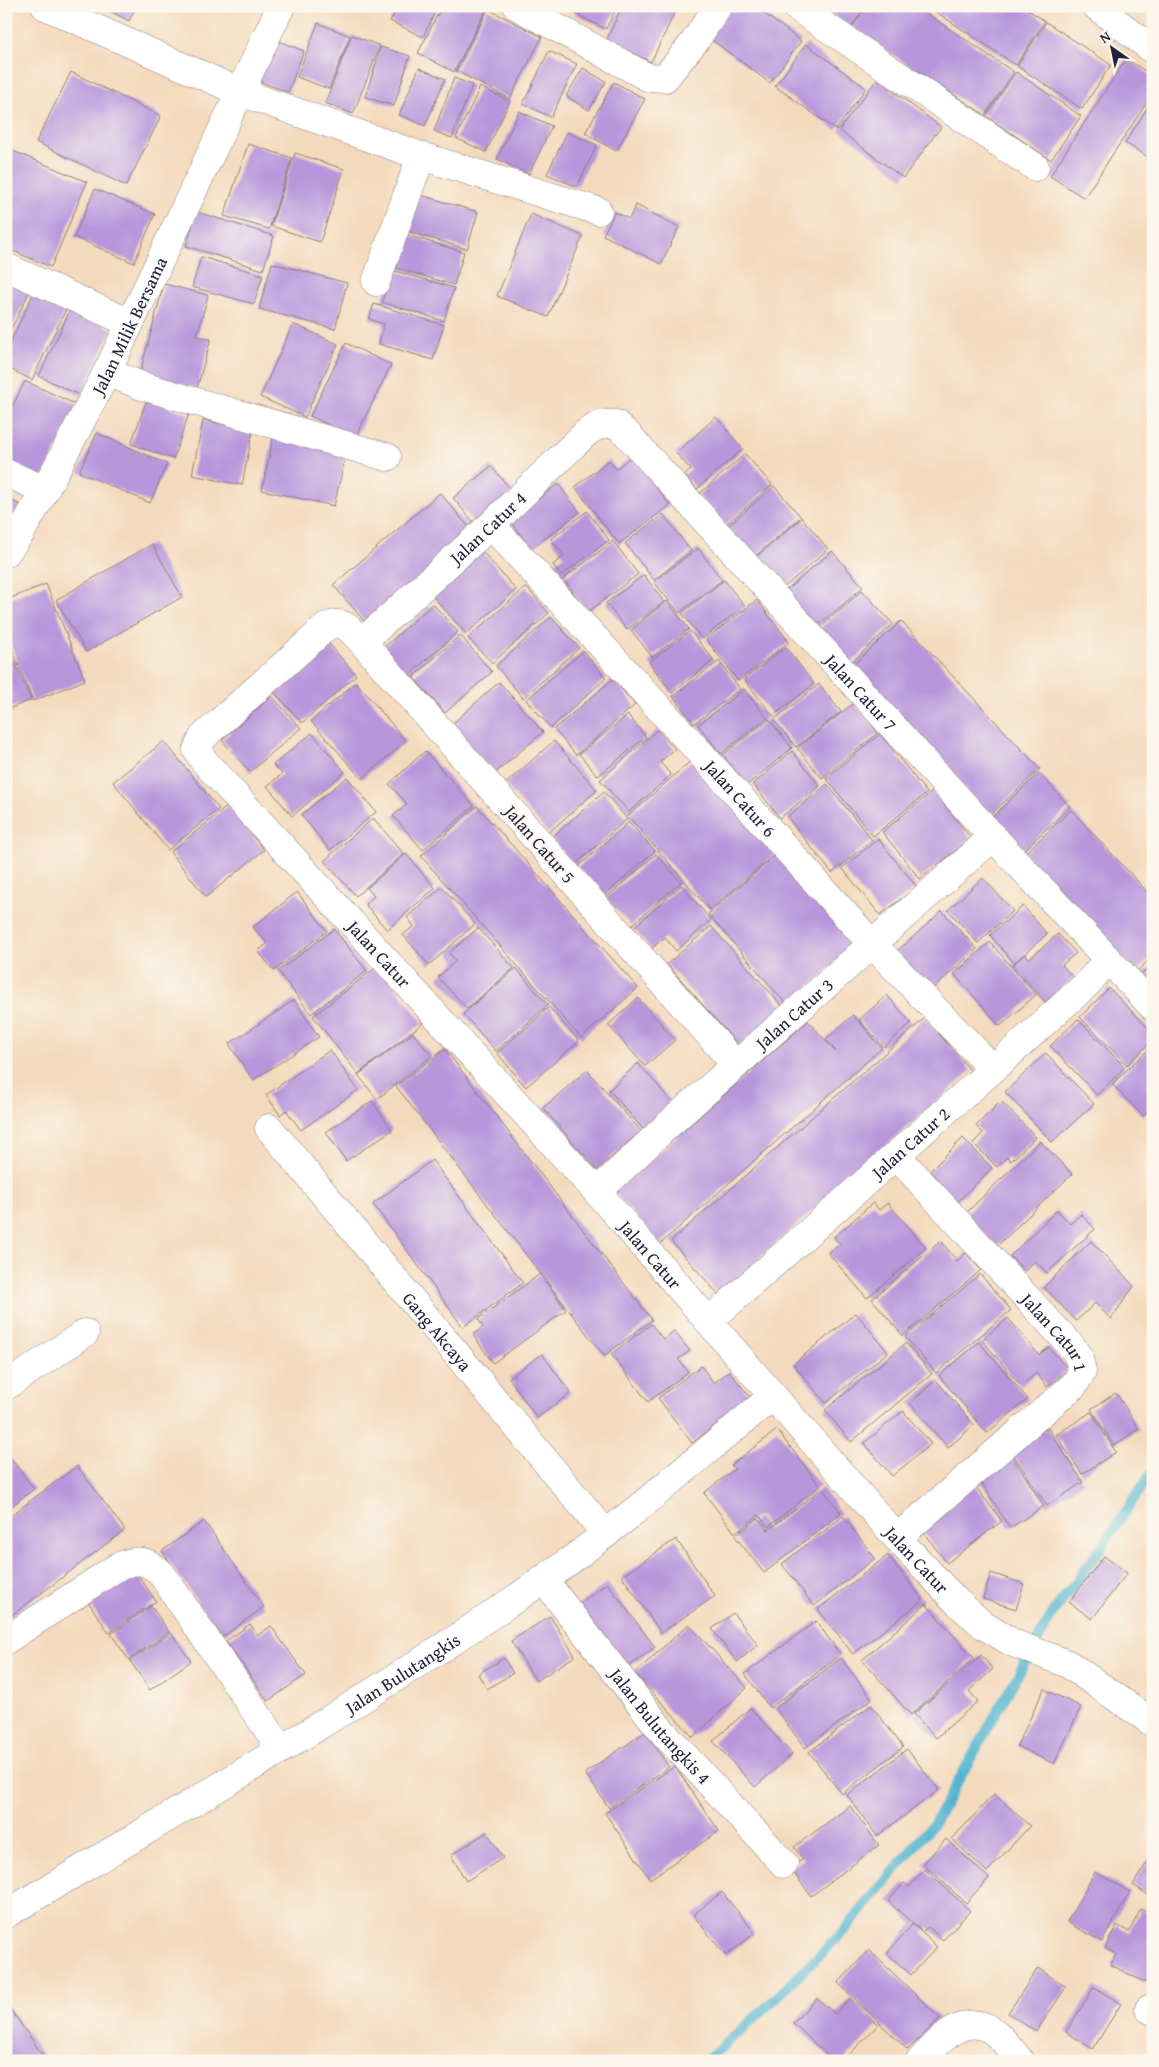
<svg xmlns="http://www.w3.org/2000/svg" width="1159" height="2067" viewBox="0 0 1159 2067" font-family="'Gentium Book Plus',serif">
<style>
.lines{fill:none;stroke-linecap:round;stroke-linejoin:round}
.stream{stroke:#52b6d0;stroke-width:10}
.building{fill:#b896dc}
.street-casing{stroke:#8b7e7c;stroke-width:29}
.street{stroke:#fff;stroke-width:28}
.labels{text-anchor:middle;dominant-baseline:central;stroke-width:4.5;stroke-linejoin:round;paint-order:stroke}
.street-label{font-size:18px;fill:#22223b;stroke:#fbf7ec}
</style>
<rect width="100%" height="100%" fill="#fbf7ec"/>
<filter id="ink" filterUnits="userSpaceOnUse"><feTurbulence type="fractalNoise" baseFrequency=".02" numOctaves="2"/><feDisplacementMap in="SourceGraphic" scale="10" xChannelSelector="R" yChannelSelector="G"/><feConvolveMatrix kernelMatrix="1 2 1 2 8 2 1 2 1" color-interpolation-filters="sRGB"/></filter>
<filter id="wash" filterUnits="userSpaceOnUse"><feTurbulence type="fractalNoise" baseFrequency=".0096" numOctaves="4" result="noise"/><feDisplacementMap in="SourceGraphic" scale="20" xChannelSelector="R" yChannelSelector="G"/><feGaussianBlur stdDeviation="1.12" result="paint"/><feColorMatrix in="noise" values="0 0 0 0 0 0 0 0 0 0 0 0 0 0 0 0 0 1.4 0 .05"/><feComposite in="paint" operator="in"/></filter>
<g filter="url(#wash)">
<rect width="100%" height="100%" fill="#f4dabd"/>
<g class="lines">
<path class="stream" d="M706,2061l65,-58 72,-71 92,-110 119,-211 47,-63 52,-77"/>
</g>
<g id="blocks">
<path class="building" d="M100,6h36l-7,15z
M398,6h40l-15,31 -33,-16z
M442,6h41l4,2 -33,64 -36,-19z
M579,6h38l-11,23 -31,-15z
M622,6h56l-27,56 -45,-21z
M732,6h22l47,35 -31,42 -61,-45z
M819,6h46l-14,22z
M867,6h48l99,66 -29,43 -133,-87z
M927,6h95l23,15 -29,44z
M488,9l54,28 -32,62 -54,-28z
M1046,22l65,43 -29,44 -65,-43z
M318,23l32,13 -21,53 -32,-12z
M352,35l28,11 -27,68 -28,-11z
M274,39l30,12 -16,41 -30,-11z
M806,44l60,44 -30,42 -61,-44z
M381,47l29,9 -16,50 -29,-9z
M549,51l28,13 -26,53 -28,-13z
M1126,59l27,17v17l-69,105 -34,-22z
M419,68l26,11 -20,47 -26,-11z
M583,68l23,14 -17,28 -23,-14z
M71,72l90,44 -35,70 -90,-44z
M1016,72l65,44 -30,44 -65,-44z
M454,78l18,7 -20,53 -18,-7z
M877,79l64,48 -38,51 -64,-48z
M614,82l31,17 -29,52 -31,-18z
M480,87l30,14 -24,51 -30,-14z
M1153,99v61l-28,-17z
M519,111l33,15 -23,48 -32,-15z
M567,132l30,13 -20,42 -30,-13z
M248,144l44,14 -23,71 -45,-13z
M6,148l81,34 -36,85 -45,-19z
M295,153l49,16 -24,73 -49,-16z
M95,189l60,25 -21,49 -60,-26z
M414,193l64,19 -11,37 -64,-19z
M636,205l43,22 -18,37 -58,-29 12,-23 14,7z
M197,212l77,24 -11,34 -77,-24z
M531,214l52,22 -35,81 -51,-21z
M400,233l64,19 -10,33 -64,-19z
M201,257l62,18 -9,29 -62,-17z
M272,263l75,20 -12,46 -76,-20z
M392,270l62,18 -10,33 -62,-19z
M6,276l25,13 -25,50z
M164,284l44,11 -11,41 14,3 -14,49 -57,-15z
M34,292l33,15 -35,73 -26,-13v-15z
M374,304l70,21 -11,35 -54,-16 5,-20 -15,-5z
M70,310l42,19 -31,67 -42,-20z
M293,324l45,20 -33,73 -45,-20z
M346,343l45,22 -36,73 -45,-22z
M25,381l52,24 -34,72 -37,-16v-42z
M147,399l42,15 -16,45 -42,-15z
M716,417l27,32 -46,40 -13,-14 7,-5 -15,-17z
M203,420l50,10 -11,55 -50,-10z
M97,433l70,31 -17,39 -71,-31z
M273,438l73,16 -12,52 -72,-16z
M745,454l27,31 -48,41 -26,-31z
M632,456l38,49 -51,39 -44,-57 34,-27 7,9z
M491,466l22,26 -38,32 -22,-26z
M558,484l22,28 -49,37 -21,-28z
M774,486l27,31 -48,41 -27,-31z
M440,493l33,39 -106,92 -34,-39z
M6,497l15,9 -15,25z
M587,511l22,29 -48,36 -8,-11 11,-9 -13,-17z
M663,514l28,37 -37,29 -29,-37z
M802,518l26,31 -47,41 -27,-31z
M613,541l25,33 -50,38 -25,-33z
M152,544l30,53 -96,55 -30,-52z
M698,548l24,32 -43,33 -25,-31z
M480,549l36,41 -50,44 -36,-41z
M832,551l31,36 -49,42 -31,-36z
M644,575l20,27 -37,28 -21,-27z
M724,580l21,26 -43,33 -20,-26z
M46,584l39,96 -52,21 -27,-67v-34z
M526,587l23,26 -57,50 -24,-25z
M862,590l31,34 -43,40 -32,-34z
M757,600l32,42 -51,39 -32,-42z
M667,601l22,28 -37,28 -21,-27z
M433,604l25,28 -49,43 -25,-28z
M551,617l28,31 -56,50 -27,-32z
M901,621l139,148 -50,46 -139,-148z
M690,631l24,29 -42,33 -23,-31z
M460,635l32,37 -47,41 -32,-36z
M325,639l31,36 -54,48 -32,-35z
M786,647l28,37 -41,32 -29,-37z
M583,651l23,27 -55,50 -25,-28z
M14,660l17,40 -25,10v-48z
M719,661l21,28 -46,35 -21,-28z
M613,679l22,26 -59,50 -22,-26z
M356,682l50,59 -44,38 -51,-58z
M499,682l44,50 -49,42 -43,-49z
M819,684l22,28 -45,35 -22,-27z
M744,689l23,29 -46,36 -23,-29z
M272,696l29,32 -51,44 -28,-32z
M854,703l24,30 -56,45 -25,-30z
M628,715l18,22 -48,39 -19,-22z
M769,719l23,29 -45,37 -24,-30z
M657,730l18,19 -15,13 11,13 -42,37 -29,-32z
M312,733l33,39 -53,44 -25,-30 15,-12 -9,-9z
M880,734l47,59 -54,43 -47,-58z
M164,741l55,68 -51,41 -55,-68z
M554,741l43,49 -49,43 -43,-49z
M425,751l49,55 -51,44 -30,-34 14,-12 -18,-20z
M792,751l28,35 -40,32 -27,-34z
M693,759l82,95 -65,56 -82,-94z
M1039,773l31,34 -46,43 -32,-33z
M347,777l29,35 -46,38 -29,-35z
M827,784l45,56 -40,33 -45,-56z
M933,791l38,47 -51,41 -38,-47z
M604,792l23,27 -52,46 -24,-27z
M228,806l36,44 -58,47 -36,-45z
M477,806l161,182 -57,50 -160,-182z
M1071,810l82,88v58l-17,16 -111,-119z
M373,818l31,36 -48,42 -32,-35z
M629,822l26,29 -51,45 -26,-29z
M878,839l39,48 -37,28 -38,-47z
M406,854l29,34 -48,42 -22,-26 9,-8 -7,-8z
M656,854l25,28 -50,44 -25,-28z
M777,854l79,92 -69,59 -79,-91z
M983,878l30,33 -35,32 -30,-33z
M681,885l30,35 -35,31 -11,-14 -14,12 -18,-21z
M442,887l33,37 -46,41 -26,-30 11,-9 -7,-9z
M297,892l30,39 -53,40 -16,-20 9,-7 -14,-17z
M1023,906l24,28 -33,29 -24,-28z
M942,911l35,38 -48,43 -35,-38z
M711,926l73,82 -45,38 -72,-82z
M478,928l36,40 -47,41 -29,-32 18,-16 -7,-8z
M334,929l33,42 -56,43 -33,-43z
M1058,934l18,19 -14,12 12,13 -29,24 -33,-37 13,-11 4,5z
M990,942l46,53 -36,31 -46,-52z
M1153,964v24l-12,-13z
M379,965l44,58 -65,51 -45,-58z
M516,968l32,37 -52,46 -33,-37z
M1109,988l44,45v7l-26,25 -47,-48z
M887,995l24,28 -27,24 -25,-27z
M638,998l37,42 -30,26 -37,-41z
M294,1000l25,37 -66,43 -24,-36z
M549,1007l30,34 -53,46 -29,-34z
M853,1015l29,33 -222,196 -46,-52 194,-171 28,31 -10,-13z
M925,1018l46,53 -253,223 -47,-53z
M1078,1019l47,48 -28,28 -47,-49z
M413,1033l19,23 -55,43 -19,-24z
M1153,1045v62l-10,9 -31,-32z
M445,1049l207,271 -48,36 -208,-270z
M330,1050l28,40 -57,40 -15,-20 -6,5 -14,-20z
M1046,1053l48,51 -42,38 -47,-50z
M638,1063l35,40 -30,26 -34,-39z
M587,1070l54,61 -44,39 -54,-62z
M372,1101l20,29 -46,31 -20,-29z
M1001,1101l35,36 -25,24 -4,-4 -10,10 -24,-24 10,-10 -7,-7z
M963,1138l29,30 -38,37 -29,-29z
M1040,1141l32,33 -75,72 -32,-32z
M432,1160l91,123 -60,44 -90,-123z
M873,1203l6,7 9,-7 38,45 -59,50 -39,-45 12,-9 -6,-7z
M1057,1210l13,14 11,-10 14,15 -48,44 -12,-12 -10,10 -15,-15z
M941,1241l16,20 9,-8 15,17 -78,66 -31,-37z
M1091,1241l43,45 -23,33 -16,-16 -19,18 -32,-34z
M540,1274l26,36 -73,53 -20,-28 10,-8 -5,-8z
M980,1274l31,36 -75,63 -31,-36z
M856,1313l32,39 -62,51 -33,-39z
M1008,1318l31,37 10,-8 19,22 -21,18 -11,-14 -15,13 -39,-46z
M651,1324l12,15 11,-8 16,20 -12,8 10,13 -40,30 -37,-48z
M979,1342l49,57 -41,34 -48,-57z
M906,1343l26,31 -81,68 -26,-32z
M542,1354l29,39 -34,25 -28,-40z
M701,1366l13,17 15,-12 22,27 -59,45 -34,-45z
M936,1380l38,45 -26,23 -38,-45z
M1116,1393l23,36 -25,16 -23,-36z
M903,1411l28,33 -39,32 -28,-33z
M1091,1412l25,40 -34,22 -26,-39z
M1048,1428l35,54 -36,24 -36,-55z
M777,1430l43,56 -52,41 -9,-12 -24,18 -31,-40 31,-24 -4,-4z
M6,1452l28,37 -28,21z
M1012,1456l32,50 -34,22 -32,-51z
M77,1466l48,64 -118,89 -1,-100z
M974,1485l28,36 -55,42 -27,-35z
M822,1488l19,25 -77,60 -29,-37 23,-18 10,12z
M843,1516l32,42 -61,48 -32,-42z
M204,1521l60,86 -42,30 -60,-86z
M676,1539l39,57 -54,37 -39,-57z
M888,1555l35,45 -70,54 -35,-45z
M1104,1556l23,17 -35,46 -23,-17z
M135,1571l21,30 -47,32 -20,-30z
M991,1573l33,11 -8,25 -33,-10z
M607,1583l48,64 -32,24 -48,-64z
M926,1604l48,54 -63,57 -49,-55z
M151,1606l18,26 -40,28 -18,-26z
M733,1613l25,32 -21,17 -25,-33z
M550,1616l25,40 -39,25 -25,-40z
M816,1621l25,34 -71,53 -25,-34z
M250,1624l8,11 13,-9 35,49 -38,26 -42,-60z
M689,1624l58,64 -54,49 -58,-64z
M171,1633l20,28 -41,29 -20,-29z
M981,1655l12,14 -24,22 9,10 -42,37 -22,-24z
M504,1658l9,15 -26,16 -9,-15z
M841,1658l31,41 -67,49 -30,-40z
M1044,1689l37,18 -27,57 -37,-18z
M871,1705l32,42 -61,47 -33,-42z
M750,1708l42,46 -37,33 -42,-46z
M645,1732l24,35 -60,41 -24,-35z
M907,1749l32,41 -62,46 -30,-41z
M675,1766l44,65 -69,48 -45,-66z
M994,1794l36,32 -43,46 -35,-33z
M850,1806l29,39 -68,51 -21,-28 13,-9 -9,-12z
M487,1832l16,26 -37,23 -15,-26z
M946,1839l43,39 -23,25 -43,-39z
M1153,1853v45l-20,-13z
M925,1869l45,42 -27,29 -15,-13 -6,5 -34,-31 16,-18 5,4z
M1095,1872l35,20 -28,50 -35,-20z
M722,1892l33,41 -29,23 -33,-41z
M1141,1909l12,7v54l-7,13 -35,-18 5,-11 -11,-6 12,-23 12,7z
M913,1924l24,23 -26,28 -24,-22z
M869,1950l71,68 -32,32 -70,-67z
M1038,1968l28,19 -30,45 -28,-19z
M1094,1987l27,17 -28,45 -27,-17z
M817,1998l18,16 15,-16 28,27 -35,36h-10l-40,-38z
M6,2003l19,27 22,31h-41z"/>
</g>
</g>
<g filter="url(#ink)">
<use href="#blocks" fill-opacity="0" stroke="#8b7e7c" stroke-width="1"/>
<g class="lines">
<defs>
<g id="street">
<path d="M45,6l195,86 181,64 177,55"/>
<path d="M517,6l130,71 18,1 30,-37 23,-35"/>
<path d="M795,6l240,161"/>
<path d="M1096,6l57,44"/>
<path d="M6,267l124,56"/>
<path d="M376,282l45,-126"/>
<path d="M107,372l35,14 245,71"/>
<path d="M6,473l39,17"/>
<path id="s1" d="M491,525l201,219 179,199 122,126"/>
<path id="s2" d="M6,553l14,-19 25,-44 62,-118 174,-366"/>
<path id="s3" d="M362,642l129,-117 95,-92 11,-7 9,-2h10l11,10 366,403 160,170"/>
<path id="s4" d="M736,1065l-374,-423c-12,-12 -18,-24 -36,-15l-123,110 -6,13 6,10 394,432 176,204 124,142 58,62 28,25 30,18 55,21 85,59"/>
<path id="s5" d="M269,1128l337,406"/>
<path id="s6" d="M896,1155l177,193 6,10 3,14 -8,13 -177,153"/>
<path id="s7" d="M597,1192l71,-67 325,-288"/>
<path id="s8" d="M709,1321l284,-252 95,-86 19,-23"/>
<path d="M6,1386l79,-53"/>
<path id="s9" d="M543,1579l118,151 123,134"/>
<path d="M6,1640l113,-74c19,-7 26,-7 42,7l120,176"/>
<path id="s10" d="M6,1914c181,-108 364,-214 538,-335 80,-55 153,-121 229,-183"/>
<path d="M1149,2009l4,2"/>
<path d="M920,2061c22,-23 49,-54 80,-24 7,7 14,16 20,24"/>
</g>
</defs>
<use href="#street" class="street-casing"/>
<use href="#street" class="street"/>
</g>
</g>
<g class="labels">
<g class="street-label">
<text stroke="none"><textPath href="#s2" startOffset="259">Jalan Milik Bersama</textPath></text>
<text stroke="none"><textPath href="#s3" startOffset="170">Jalan Catur 4</textPath></text>
<text stroke="none"><textPath href="#s3" startOffset="702">Jalan Catur 7</textPath></text>
<text stroke="none"><textPath href="#s1" startOffset="370">Jalan Catur 6</textPath></text>
<text transform="translate(540 844) rotate(49)">Jalan Catur 5</text>
<text stroke="none"><textPath href="#s4" startOffset="1061">Jalan Catur</textPath></text>
<text stroke="none"><textPath href="#s7" startOffset="266">Jalan Catur 3</textPath></text>
<text stroke="none"><textPath href="#s8" startOffset="269">Jalan Catur 2</textPath></text>
<text stroke="none"><textPath href="#s4" startOffset="1466">Jalan Catur</textPath></text>
<text stroke="none"><textPath href="#s5" startOffset="264">Gang Akcaya</textPath></text>
<text stroke="none"><textPath href="#s6" startOffset="239">Jalan Catur 1</textPath></text>
<text stroke="none"><textPath href="#s4" startOffset="1871">Jalan Catur</textPath></text>
<text stroke="none"><textPath href="#s10" startOffset="464">Jalan Bulutangkis</textPath></text>
<text stroke="none"><textPath href="#s9" startOffset="188">Jalan Bulutangkis 4</textPath></text>
</g>
</g>
<rect width="1159" height="2067" fill="none" stroke="#fbf7ec" stroke-width="25"/>
<g transform="translate(1112 48) rotate(327)" stroke="#fbf7ec" stroke-width="4" paint-order="stroke">
<path d="M0-4L9 19L0 12L-9 19Z" fill="#22223b"/>
<text y="-8" font-size="14" font-weight="bold" text-anchor="middle" fill="#22223b">N</text>
</g>
</svg>
